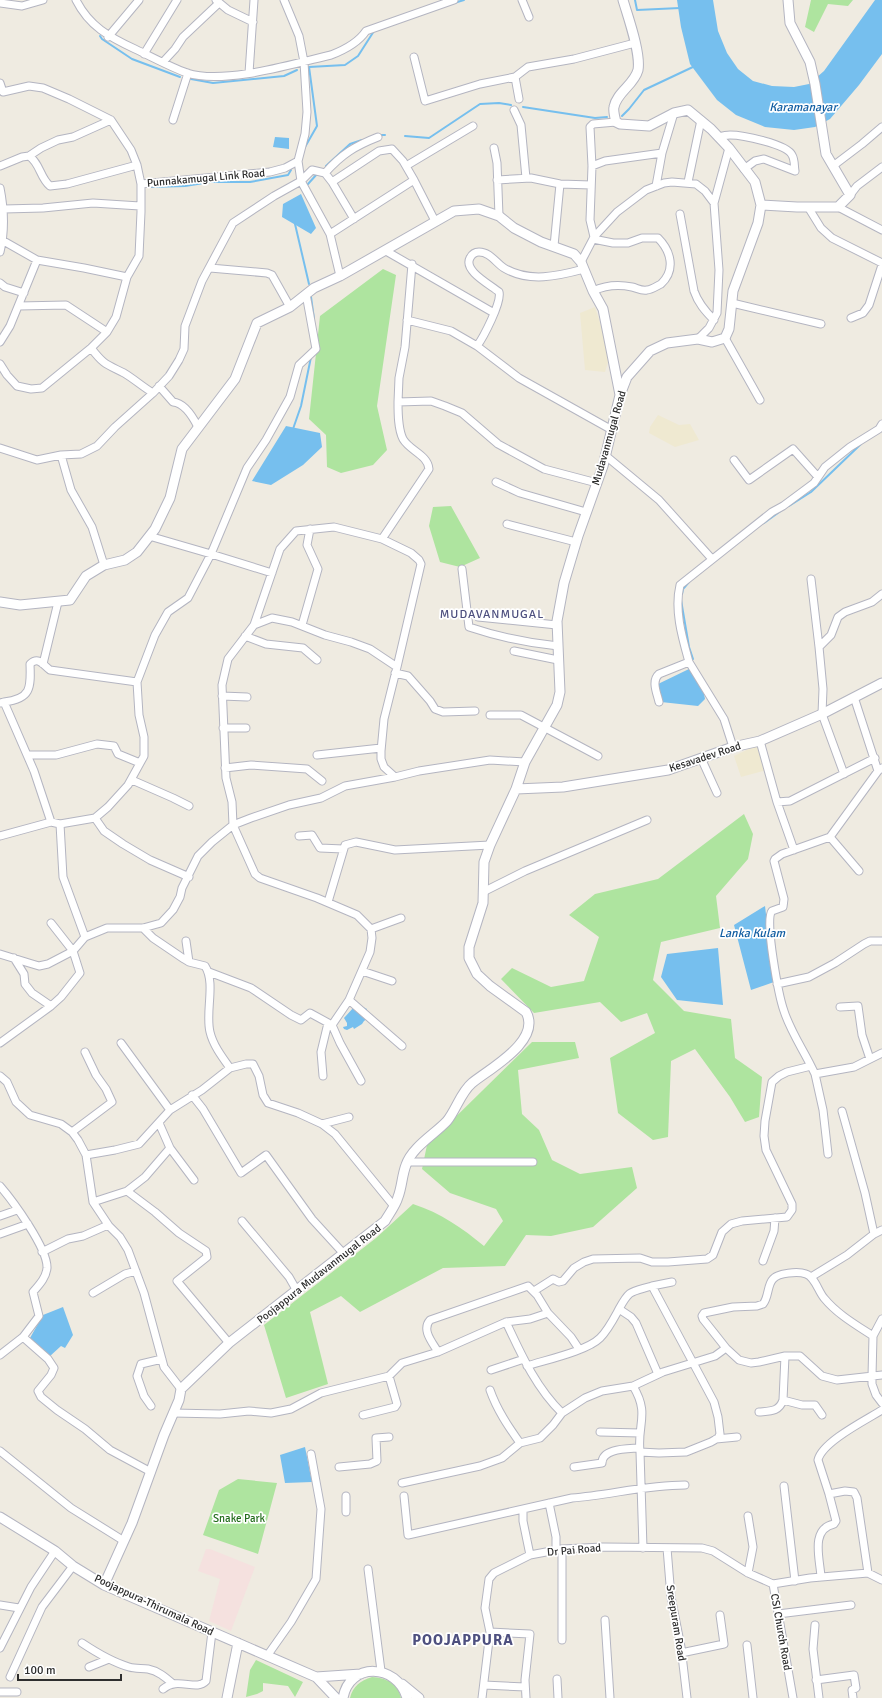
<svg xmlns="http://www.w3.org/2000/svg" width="882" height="1698" viewBox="0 0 882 1698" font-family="Signika,sans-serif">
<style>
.education{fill:#efe9d1}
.medical{fill:#f5e1df}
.green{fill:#aee49f}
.water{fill:#76bfee}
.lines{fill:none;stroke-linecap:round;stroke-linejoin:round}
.stream{stroke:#76bfee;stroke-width:2}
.street-casing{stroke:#b4b5c1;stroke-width:9}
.secondary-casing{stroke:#b4b5c1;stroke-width:11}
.street{stroke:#fff;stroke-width:7}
.secondary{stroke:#fff;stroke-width:9}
.labels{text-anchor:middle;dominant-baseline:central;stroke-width:3.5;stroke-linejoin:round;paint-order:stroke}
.street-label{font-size:11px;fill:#2e2e2e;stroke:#fff}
.park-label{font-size:11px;fill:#236d1c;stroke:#fff}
.water-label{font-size:12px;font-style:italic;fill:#0f5ca1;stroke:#fff}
.neighbourhood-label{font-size:12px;letter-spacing:1px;fill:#4e507f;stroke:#fff}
.district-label{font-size:15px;font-weight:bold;letter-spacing:1px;fill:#4e507f;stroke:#fff}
</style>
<rect width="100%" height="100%" fill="#efebe1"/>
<path class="education" d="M595,307l11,35 2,20 -3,10 -20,-2 -5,-57z
M658,415l21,10 11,-1 9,16 -24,7 -26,-14 1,-6z
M759,744l8,26 -26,7 -7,-21z"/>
<path class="medical" d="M206,1549h4l45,18 -24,64 -22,-10 11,-42 -22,-8z"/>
<path class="green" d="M811,0h42l-5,6 -20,-2 -14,28 -9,-5z
M383,269l13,6 -19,131 10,44 -14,15 -32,8 -14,-6 -1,-32 -17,-16 11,-103z
M451,506l29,52 -20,9 -20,-5 -11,-36 4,-19z
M744,814l9,20 -5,25 -32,37 4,32 -59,14 -8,38 31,31 47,8 4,39 27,19 -3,40 -14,5 -15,-25 -35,-48 -24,12 -3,76 -15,3 -35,-27 -8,-55 45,-25 -8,-20 -26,9 -21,-20 -66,11 -33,-34 11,-11 39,19 33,-6 15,-44 -30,-22 26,-21 63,-15z
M532,1042h43l4,16 -61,12 4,44 17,16 13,30 28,14 52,-7 5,21 -44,39 -42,9 -25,-1 -21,31 -62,2 -83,44 -19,-16 -31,16 18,72 -42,14 -22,-73 112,-87 37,-34c28,9 49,24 71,42l19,-25 -7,-12 -46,-16 -28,-24 5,-24z
M238,1479l39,4 -19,71 -55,-19 16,-45z
M256,1660l47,22 -8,15 -7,-11 -25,-3v8l-6,3 -11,3 4,-27z
M372,1677c14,1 26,6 29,21h-51c3,-12 10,-17 22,-21z"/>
<path class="water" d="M677,0h36l5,31 9,22 11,16 15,12 19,5 22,1 15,-3 15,-13 51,-71h7v54l-23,31 -29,34 -15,8 -21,3 -29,-3 -29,-12 -19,-15 -27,-36 -9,-37z
M275,137l14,1v11l-16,-2z
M301,194l15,34 -5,6 -29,-17 1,-13z
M286,426l34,7 2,14 -19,18 -32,20 -19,-4z
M689,669l14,20 2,10 -7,7 -37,-4 -3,-18z
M765,906l9,76 -23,8 -17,-65z
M718,948l5,57 -46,-5 -16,-23 6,-23z
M359,1005l8,4v10l-3,2 -2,3 -8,5 -1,-2 -6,3 -3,-1 -1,-2 4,-1v-3l-3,-5 10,-11z
M63,1307l10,28 -8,13 -4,-2 -12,11 -19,-19 13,-23z
M305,1447l7,35 -27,1 -5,-28z"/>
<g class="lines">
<path class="stream" d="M635,0l2,10 43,-2
M454,3l10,-3
M100,36l2,3 30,20 48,18
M191,79l22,4 71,-7 13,-6
M523,107l72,11 12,-1
M622,116l7,-7 15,-19 51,-24
M379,135h6
M405,136l24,2 51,-34 19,-1 12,2
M305,147l12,-21 -8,-59 36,-2 13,-9 16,-25
M326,166l24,-22 12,-4
M308,184l9,-10
M150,187l35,-1 25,-4h40l38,-7 3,-5
M295,224l14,60
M311,297l3,22
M293,429l8,-23 10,-49
M789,506l22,-14 50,-48
M764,523l18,-13
M682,594l1,-5 6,-7
M681,600l8,47 4,12"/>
<defs>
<path id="street" d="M76,0c13,26 33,37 59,49 17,8 35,18 52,24 37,12 106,-9 144,-18 13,-5 27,-12 35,-24l88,-31
M216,0l12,10 25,12
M284,0l15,36 5,26 3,50 -2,22 -7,27 3,20 29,53 10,42
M522,0l7,17
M0,3l22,3 21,-6
M108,37l31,-37
M144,54l33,-54
M414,57l11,44 55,-17 35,-7
M163,62l12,-13 8,-12 36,-34
M249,73l5,-73
M0,83l3,9 26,-6 14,2 26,11 42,21 20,30 6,15 4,19v28l-2,44 -12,21 -11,40 -9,15 -16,16 -49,40 -11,1 -14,-3 -10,-11 -7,-11
M519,99l-4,-22 13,-10 46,-8 61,-16
M514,110l7,15 5,53
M173,120l15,-47
M718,137c4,-1 8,-2 12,-2 12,0 57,9 62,20 3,5 2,11 3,16l-31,-12 -9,2 -11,8
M494,148l3,15 2,53
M29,156l12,-8 17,-8 15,-3 38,-17
M0,166l22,-9 7,-1c11,7 11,22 21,30l17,-2 70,-19
M406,166l67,-40
M592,166l13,-5 57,-8
M833,166l29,-22 20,-17
M325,173l7,9 22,37
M497,180l34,-2 29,6 31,1
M332,182l47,-31 13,-2 11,12 11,19
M688,182l13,-62
M141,184l129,-12 15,-4 13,-7
M656,186l6,-33 12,-40
M0,188c4,20 5,43 0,64
M850,195l7,-9 25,-19
M714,203l15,-55
M808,207l13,21 11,10 50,25
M838,207l44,23
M4,209l39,-1 50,-5 47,3
M680,214l14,77c4,12 11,20 20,29
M330,234l84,-54 21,41
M594,237l23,-25 29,-22 18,-7 8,-1 24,2 9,7 9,12 5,67 -2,43 -8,15 -11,11
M0,239l37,21 47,8 43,9
M593,239l20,4h15l14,-5h16c13,13 18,32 3,46 -4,2 -10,6 -14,6 -6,1 -10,-2 -15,-3 -14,-3 -26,-2 -39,4
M554,246l6,-62
M386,251l108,62
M581,262l13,-25 -4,-17 2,-54 -2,-39 3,-3 23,-2
M412,264l-7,83 -6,31 -1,24 33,-1 14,5 17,7 36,31 46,25 53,14
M210,268l57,5 5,2 18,32
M0,283l5,4 19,6
M732,303l89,21
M19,306l47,-1 41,27
M851,318l12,-5 6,-8 13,-40
M407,320l44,11 26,15c6,-8 25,-44 22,-54 -8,-7 -36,-21 -29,-34 2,-4 5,-6 9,-6 11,0 17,11 25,16 25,15 54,8 80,1
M725,338l35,62
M0,342l10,-16 27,-66
M477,346l42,32 93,52
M91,348c13,17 15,16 33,25 10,6 19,14 29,20
M159,386l14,16c12,1 20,15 25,25
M0,448l37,12 24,-5 20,-1 16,-8 18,-19 38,-34 16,-17 10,-16 5,-11 1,-23 17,-45 31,-58 41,-27 27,-15 11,-11 13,3c17,-19 30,-27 53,-36
M61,455l10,35 21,37 12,38
M606,456l53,44 53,59
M734,460l15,20 44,-31 25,28
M496,482l24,11 66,19
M507,524l69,18
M149,536l62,18 61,19
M382,539l47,-70c-1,-14 -19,-18 -26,-30 -5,-10 -5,-25 -5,-37
M462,569l7,58c30,10 58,16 89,19
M811,579l8,68
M478,617l79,8
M254,625l26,-76 16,-18 38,-4 48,12 29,14 8,7 2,4 -24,103
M302,625l16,-56 -11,-24 3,-16
M245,636l21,8 37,4 14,12
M514,651l44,9
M689,662l35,57 9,28
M43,664l15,-62
M395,673l13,3 22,25 5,8 8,3 32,-1
M222,696l25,1
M854,697l24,74
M4,702c27,-3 27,-14 26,-38 9,-8 13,1 20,6l87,12
M659,702c-2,-9 -8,-21 0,-28l30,-12c-7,-25 -15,-52 -9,-77l92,-73 11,-6 31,-23 11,-16 25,-20 29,-18 3,-5
M0,703l4,-1 30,69 17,51 9,2 35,-6 9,13 19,13 27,16 39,17
M490,715h31l77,41
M223,728h23
M760,741l17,61 13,-1 85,-43
M28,755h28l41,-11 17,2 4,8 22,9
M317,755l64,-7
M701,758l16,35
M225,768l26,-3 56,4 15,12
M844,774l-22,-60 1,-25 -4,-42 12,-12 7,-18 7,-5 27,-10 10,-8
M132,780l41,18 16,8
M777,802l17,48
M95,818l13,-11 20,-22 16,-29v-19l-5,-22 -2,-33 18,-47 13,-23 20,-14 23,-44 36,-86 19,-28 24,-43 9,-32 17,-16 -10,-55
M60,824l3,53 22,60
M0,836l51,-14
M299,836l13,-1 8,13 23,1
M830,837l29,34
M483,892l42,-21 122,-51
M328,902l17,-57 11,-3 39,8 95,-5
M143,928l10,10 31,21 5,3 16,4c11,17 0,46 5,66 3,13 12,25 20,36l16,-4h7l6,12 4,19 5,8 30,10 24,11 13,10 58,71
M371,929l30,-11
M186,941l3,21
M0,954l29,9 10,3 9,-2 25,-13 12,-14 22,-9h36l18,-5 12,-13 7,-13 2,-9 16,-32 14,-14 21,-17 18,-7 38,-13 32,-7 24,-12 50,-9 24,-6 71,-11 35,2
M14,958l10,16 1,10 7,9 19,13
M362,971l30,10
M209,972l42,16 40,27 10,5 9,-7 22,12 17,-25 21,-48 2,-14 -1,-9 -14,-14 -40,-17 -57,-20 -5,-4 -22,-49 -1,-23 -6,-24 -4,-93 6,-26 26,-34 18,-7 20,4 33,13 26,7 19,7 27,18 -13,52 -3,32v8l3,8 11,10
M777,984l32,-7 26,-14 29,-19 6,-3h12
M349,1000l53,46
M840,1007l18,-1 4,29 8,24
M332,1025l8,18 21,38
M0,1043l51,-37 10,-9 19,-24 -7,-22 -22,-28
M121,1043l49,67
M811,1066c-9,-18 -21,-36 -27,-55 -5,-14 -20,-92 -12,-100l11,-4 1,-8 -10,-38 1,-2 7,-5 48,-17 48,-66 4,-3
M815,1074l8,36 5,44
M0,1076l7,6 9,20 14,13 31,9 11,8 6,8 8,15 7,47 16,24 11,11 8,13 16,43 20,74 17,22
M323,1076l-2,-24 7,-29
M192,1095l11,14 38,64 25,-18 46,64 32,35
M842,1111l23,82 9,41
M159,1123l11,25 24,32
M322,1124l27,-7
M72,1132l40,-30 -6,-13 -10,-14 -11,-23
M86,1155l29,-5 24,-6 31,-34 32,-20 28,-22
M408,1162h125
M0,1186c13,15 48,63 47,82 -1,10 -8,17 -14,24l6,24 -16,21 25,22 6,9 -3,7 -13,16 3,6 16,13 28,19 25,21 41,22
M127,1191l28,21 24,21 27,18 1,6 -30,24 52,62
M93,1202l34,-11 18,-14 25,-29
M0,1216l17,-6
M242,1221l47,56 8,14
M0,1234l28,-10
M42,1252l26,-13 15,-3 25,-11
M763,1261l11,-30 1,-13
M811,1277l36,-22 27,-21 8,-4
M652,1286l20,-4
M534,1291l19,-12 6,3 4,-1 11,-13 10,-6 9,-3 47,-1 12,4h16l39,-3 6,-4 9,-23 9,-8 11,-3 45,-4 5,-7v-6l-26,-54 -2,-14 1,-15 7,-39 7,-6 8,-4 24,-6 4,8 39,-7 28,-14
M93,1293l32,-19 11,-3
M619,1309c11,-20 12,-17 33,-23l62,116 4,15 2,17 -2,4 -7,4 -25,10 -27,1 -19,-1 3,96
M548,1313l23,24 8,12
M882,1319l-9,17 -1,40v8l4,11 6,8
M726,1348l13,12 12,3 8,-1 26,-6h15l22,20 15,4 45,-5
M438,1352c-5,-9 -17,-22 -8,-32l98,-34 9,9 11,18 -18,6 -24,3
M0,1355l23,-18
M527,1366c18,-6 60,-15 73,-28 8,-8 13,-18 19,-29l12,8 5,6 22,51
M491,1370l33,-11
M633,1386c17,28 4,38 7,65
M490,1390c7,20 18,36 30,53
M783,1400l19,5h13l7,10
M151,1406l-7,-10 -7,-20 4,-12 21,-5
M759,1412c11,-1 20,0 24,-12l2,-44
M173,1413l47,1 29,-3 22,2 20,-4 30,-16 68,-17 13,-13 36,-11 68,-30c15,32 30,66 56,91l23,-15 17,-7 31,-5 30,-14 52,-16 11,-8 -23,-29 -1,-3 2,-3 29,-6 24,-1 6,-2c6,-7 4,-19 10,-25 5,-6 25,-8 33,-5 9,3 12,17 18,24 13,16 32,27 49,38
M363,1415l32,-8 2,-3 -8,-28
M600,1432l40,1
M716,1439l21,-2
M0,1451l71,57 53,33
M339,1467l31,-3 7,-3 -1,-23 13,-1
M574,1467l28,-4c0,-15 26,-14 37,-15
M402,1483l78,-17 22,-8 18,-15 20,-5 13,-13 9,-12
M784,1486l11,95
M404,1496l4,39 164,-37c38,-3 74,-13 113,-13
M549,1503l7,34v13
M523,1509v12l7,34
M346,1512v-16
M748,1516l5,31 -5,26
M667,1548l4,49 10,50 6,51
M368,1569l13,102
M868,1573l-11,-75 -3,-6 -9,-1 -16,3 -11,-34c4,-18 48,-40 64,-50
M821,1577c-1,-18 -11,-48 13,-53l2,-3 -7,-27
M773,1584l20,114
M773,1584l37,-6 58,-5 14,7
M0,1605l19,3
M778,1614l73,-9
M605,1620l5,78
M815,1625l-2,24 6,49
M490,1632l40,2 -5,46 1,18
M562,1640v-91
M82,1643c15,10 30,19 47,24 6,2 13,1 19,2 10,2 17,8 24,14
M747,1645l6,53
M0,1648l31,-61 24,-36
M681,1653l43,-9 -4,-29
M267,1656l24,-34 25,-43 5,-70 -10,-55
M89,1667l20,-8
M10,1677l32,-70 31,-41
M557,1679l1,19
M816,1680l38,-5 2,13 -4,2 1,8
M484,1685l41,2
M163,1689c15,-13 33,3 43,-8l6,-49
M0,1692h17
M482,1698l8,-66 -5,-24 4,-29 5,-6 36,-18 32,-6 41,-2 99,1 11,3 35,22 25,11"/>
<path id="secondary" d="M761,205l36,2h41l12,-12 -24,-41 -11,-70 -5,-22 -20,-39 -2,-23
M0,602l20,3 50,-5 16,-24 18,-11 21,-5 12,-8 18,-23 15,-31 12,-49 53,-70 22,-56 33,-16 24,-19 26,-12 114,-65 25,-2 20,7 15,12 27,14 33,12 7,8 12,29 10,18 17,86
M516,789l47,-2 105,-17 65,-23 27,-6 62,-27 60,-31
M0,1517l55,34 18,15 31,19 212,92 20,21
M104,1585l28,-62 32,-88 15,-35 2,-11 48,-46 156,-122c4,-7 11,-16 13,-24 4,-10 4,-22 8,-32 6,-18 29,-31 41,-44 9,-11 14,-29 25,-38 17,-14 70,-42 54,-71l-36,-26 -13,-12 -8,-16v-11l14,-44 1,-41 6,-17 26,-56 9,-27 32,-57 3,-13 -3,-71 7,-38 14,-47 25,-70 17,-71 7,-18 23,-26 17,-8 31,-4 14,3 13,-4 4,-9 4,-38 25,-68 3,-18 -6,-23 -26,-34 -18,-19 -23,-19 -14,3 -25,13 -29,-2 -4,-2c-1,-4 -3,-11 -2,-15 3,-15 20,-22 24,-37 3,-17 -10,-53 -15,-70
M316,1677l45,-3
M402,1684l17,14
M227,1698l11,-55
M343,1698c6,-36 54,-35 64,0"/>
</defs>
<use href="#street" class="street-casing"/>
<use href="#secondary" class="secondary-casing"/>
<use href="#street" class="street"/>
<use href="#secondary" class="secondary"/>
</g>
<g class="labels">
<g class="street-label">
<text transform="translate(206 178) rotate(-5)">Punnakamugal Link Road</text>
<text transform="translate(609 438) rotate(-74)">Mudavanmugal Road</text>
<text transform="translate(705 757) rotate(-18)">Kesavadev Road</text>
<text transform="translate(319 1274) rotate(-38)">Poojappura Mudavanmugal Road</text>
<text transform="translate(574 1550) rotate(-5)">Dr Pai Road</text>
<text transform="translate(154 1605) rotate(25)">Poojappura-Thirumala Road</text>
<text transform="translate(676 1623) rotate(81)">Sreepuram Road</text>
<text transform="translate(781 1632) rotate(80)">CSI Church Road</text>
</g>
<g class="park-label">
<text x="239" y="1518">Snake Park</text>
</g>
<g class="water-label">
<text x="803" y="107">Karamanayar</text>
<text x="752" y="933">Lanka Kulam</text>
</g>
<g class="neighbourhood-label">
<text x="492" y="614">MUDAVANMUGAL</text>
</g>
<g class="district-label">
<text x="463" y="1640">POOJAPPURA</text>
</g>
</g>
<path d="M18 1674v6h103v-6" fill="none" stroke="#2e2e2e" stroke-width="2"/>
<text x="24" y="1674" font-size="12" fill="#2e2e2e" stroke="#ffffff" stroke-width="3" paint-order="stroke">100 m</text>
</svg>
